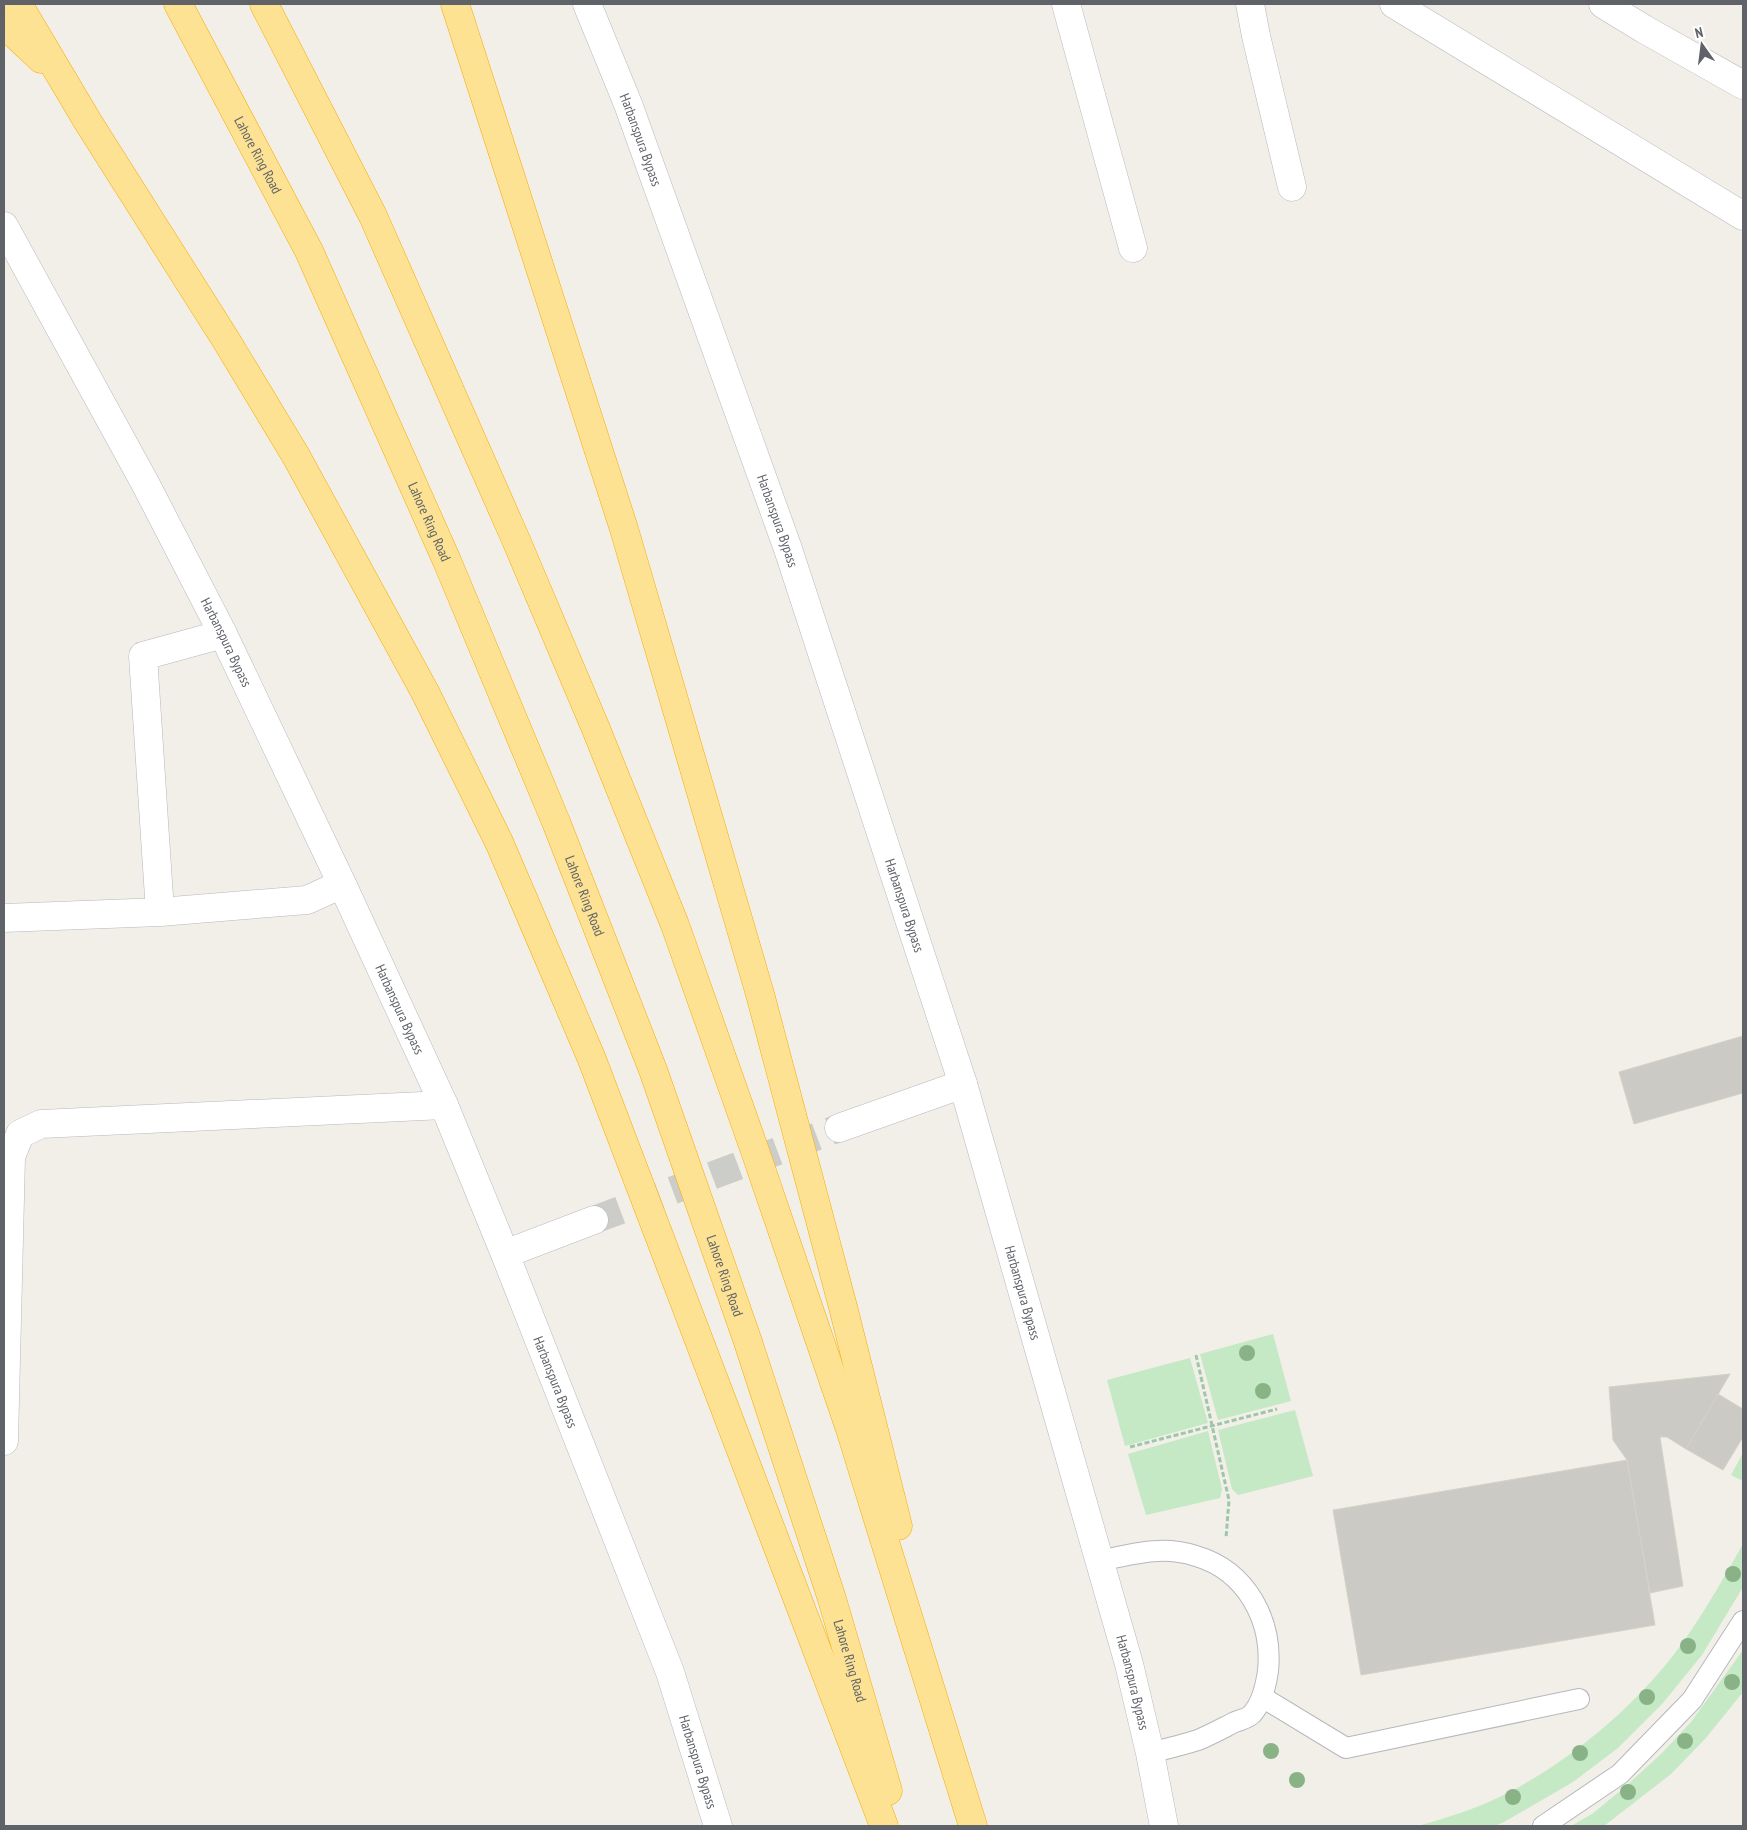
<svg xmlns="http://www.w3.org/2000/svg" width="1747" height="1830" viewBox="0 0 1747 1830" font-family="'PT Sans Narrow',sans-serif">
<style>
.green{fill:#c5e8c5}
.building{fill:#cccac5;stroke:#d6d1c6}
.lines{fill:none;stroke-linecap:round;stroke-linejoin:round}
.secondary-tunnel{stroke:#ccccc8;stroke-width:28;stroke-dasharray:28 14;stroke-linecap:butt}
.lane-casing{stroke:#b5b8bc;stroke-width:22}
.street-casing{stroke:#b5b8bc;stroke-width:29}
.secondary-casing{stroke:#b6babf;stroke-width:29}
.highway-casing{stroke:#f9ab00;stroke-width:29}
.path{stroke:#9cc7a9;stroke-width:3;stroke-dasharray:5 2.5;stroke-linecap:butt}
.lane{stroke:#fff;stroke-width:20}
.street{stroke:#fff;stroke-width:28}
.secondary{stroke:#fff;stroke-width:28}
.highway{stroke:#fde293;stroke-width:28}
.tree{fill:#89b387}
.labels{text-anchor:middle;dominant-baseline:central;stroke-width:4.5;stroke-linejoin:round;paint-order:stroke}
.street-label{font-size:14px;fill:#5f6368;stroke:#fff}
</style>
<rect width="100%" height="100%" fill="#f1efe8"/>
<path class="green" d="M1273,1334l18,67 -73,19 -18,-66z
M1190,1358l18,65 -83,23 -18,-66z
M1295,1410l18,66 -75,19 -6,-6 -14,-59z
M1208,1431l14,58 -2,9 -74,17 -18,-61z
M1743,1453v28l-12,-6z
M1743,1544v43l-41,68 -39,48 -45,45 -45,34 -69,40 -10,4h-76c25,-7 51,-15 75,-26 74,-34 152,-100 197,-168 19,-28 36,-58 53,-88z
M1743,1650v42l-38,47 -34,35 -67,52h-33l21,-12 33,-27 37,-34 29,-31z"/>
<path class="building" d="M1743,1036v57l-109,31 -15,-52z
M1730,1374l-44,75 -19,-12h-7l23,149 -33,7 -23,-133 -14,-20 -4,-53z
M1718,1394l25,15v28l-20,33 -37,-21z
M1627,1460l28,165 -294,50 -28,-165z"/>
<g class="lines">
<path class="secondary-tunnel" d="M594,1220l245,-92"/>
<defs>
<path id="lane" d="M1099,1561c34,-7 63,-16 97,-5 51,15 77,65 72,115 -2,14 -6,32 -16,43 -3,4 -12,6 -17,8 -12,6 -25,13 -37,18 -16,5 -32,9 -48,13
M1262,1697l84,51 233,-49
M1543,1826l77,-52 72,-74 51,-79"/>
<path id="street" d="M1066,4l67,244
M1250,4l6,32 36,151
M1394,4l349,212
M1603,4l41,25 99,56
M160,912l-17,-256 80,-22
M4,918l156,-6 147,-12 35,-16
M4,1441l7,-284 9,-23 21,-10 403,-19"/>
<g id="secondary">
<path id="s1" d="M587,4l41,100 160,445 175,535 166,580 21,89 14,73"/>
<path id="s2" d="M4,226l141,257 78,151 119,250 102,221 61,149 165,418 48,154"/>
<path d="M839,1128l124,-44"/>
<path d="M505,1254l89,-34"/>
</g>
<g id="highway">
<path d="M18,4l70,118 138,218 70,116 129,236 74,150 92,215 293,769"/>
<path id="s3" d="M178,4l131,247 138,310 109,261 97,248 94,269 85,260 56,192"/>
<path d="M264,4l109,212 143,324 80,189 79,196 80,226 95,278 123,397"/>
<path d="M455,4l169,525 136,465 83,313 55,219"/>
<path d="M4,24l37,35"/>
</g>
</defs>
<use href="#lane" class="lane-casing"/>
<use href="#street" class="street-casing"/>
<use href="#secondary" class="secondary-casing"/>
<use href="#highway" class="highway-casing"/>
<path class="path" d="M1196,1355l33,145 -3,38
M1130,1447l147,-38"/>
<use href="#lane" class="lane"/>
<use href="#street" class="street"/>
<use href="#secondary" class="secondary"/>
<use href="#highway" class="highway"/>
</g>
<g class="tree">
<circle cx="1247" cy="1353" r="8"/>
<circle cx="1263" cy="1391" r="8"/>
<circle cx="1733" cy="1574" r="8"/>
<circle cx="1688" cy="1646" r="8"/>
<circle cx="1732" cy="1682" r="8"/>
<circle cx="1647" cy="1697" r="8"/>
<circle cx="1685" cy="1741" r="8"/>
<circle cx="1271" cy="1751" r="8"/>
<circle cx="1580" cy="1753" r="8"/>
<circle cx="1297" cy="1780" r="8"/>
<circle cx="1628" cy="1792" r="8"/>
<circle cx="1513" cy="1797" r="8"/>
</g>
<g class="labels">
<g class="street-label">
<text stroke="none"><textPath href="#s1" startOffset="146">Harbanspura Bypass</textPath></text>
<text stroke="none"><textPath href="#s3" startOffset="171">Lahore Ring Road</textPath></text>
<text stroke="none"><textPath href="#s1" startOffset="551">Harbanspura Bypass</textPath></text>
<text stroke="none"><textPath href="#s3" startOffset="576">Lahore Ring Road</textPath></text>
<text stroke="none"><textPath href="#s2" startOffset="472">Harbanspura Bypass</textPath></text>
<text stroke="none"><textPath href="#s3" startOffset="981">Lahore Ring Road</textPath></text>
<text stroke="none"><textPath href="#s1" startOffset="956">Harbanspura Bypass</textPath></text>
<text stroke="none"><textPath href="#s2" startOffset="878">Harbanspura Bypass</textPath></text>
<text stroke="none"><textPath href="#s3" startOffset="1386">Lahore Ring Road</textPath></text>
<text stroke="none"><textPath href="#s1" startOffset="1361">Harbanspura Bypass</textPath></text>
<text stroke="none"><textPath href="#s2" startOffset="1282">Harbanspura Bypass</textPath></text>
<text stroke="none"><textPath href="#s3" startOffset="1791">Lahore Ring Road</textPath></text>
<text stroke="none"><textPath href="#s1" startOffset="1766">Harbanspura Bypass</textPath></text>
<text stroke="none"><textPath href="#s2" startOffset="1688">Harbanspura Bypass</textPath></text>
</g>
</g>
<rect width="1747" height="1830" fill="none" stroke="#5f6368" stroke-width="10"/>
<g transform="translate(1702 45) rotate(346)" stroke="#ffffff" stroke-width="4" paint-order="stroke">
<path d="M0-4L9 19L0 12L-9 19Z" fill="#5f6368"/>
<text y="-8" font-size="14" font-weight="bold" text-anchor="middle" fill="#5f6368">N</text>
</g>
</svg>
